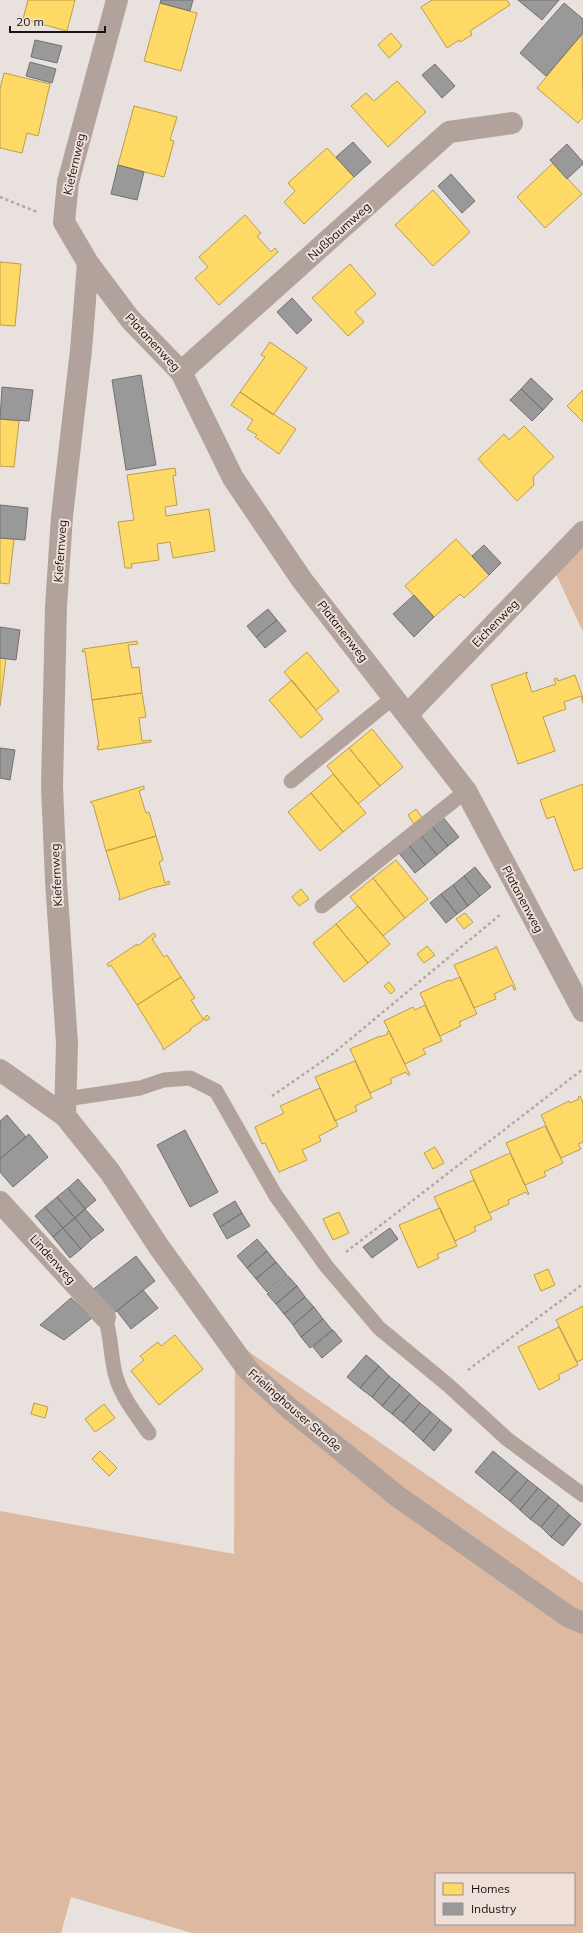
<svg xmlns="http://www.w3.org/2000/svg" width="583" height="1933" viewBox="0 0 583 1933" font-family="Mulish,sans-serif">
<style>
.forest{fill:#deb9a2;fill-rule:evenodd}
.homes{fill:#ffd966;stroke:#ba9e4d}
.industry{fill:#999;stroke:#737170}
.lines{fill:none;stroke-linecap:round;stroke-linejoin:round}
.path{stroke:#b2a9a2;stroke-width:2.5;stroke-dasharray:3 3;stroke-linecap:butt}
.lane{stroke:#b1a39b;stroke-width:15}
.street{stroke:#b1a39b;stroke-width:22}
.labels{text-anchor:middle;dominant-baseline:central;stroke-width:4;stroke-linejoin:round;paint-order:stroke}
.street-label{font-size:12px;fill:#1a1512;stroke:#eee0d8}
</style>
<rect width="100%" height="100%" fill="#e9e1dd"/>
<path class="forest" d="M583,544v88l-28,-60z
M235,1342l348,241v350h-391l-121,-36 -10,36h-61v-422l234,43zM436,1874h138v50h-138z"/>
<path class="homes" d="M28,0h47l-8,31 -44,-12z
M432,0h75l3,5 -40,26 2,4 -12,7 -1,-2 -12,8 -26,-41z
M160,3l37,10 -16,58 -37,-10z
M391,33l11,13 -13,12 -11,-13z
M582,34l1,83 -5,6 -41,-35z
M4,73l46,11 -12,52 -11,-3 -5,20 -22,-5v-59z
M397,81l29,31 -38,35 -37,-41 15,-13 8,8z
M134,106l43,11 -7,23 4,1 -10,36 -46,-12z
M327,148l27,29 -50,47 -20,-22 11,-11 -7,-8z
M553,163l29,31 -37,34 -28,-31z
M433,190l37,42 -37,34 -38,-41z
M245,215l16,18 -4,3 14,16 4,-4 3,4 -59,53 -24,-27 13,-11 -9,-10z
M0,262l21,2 -6,62 -15,-1z
M350,264l26,30 -21,18 9,10 -16,14 -36,-38z
M270,342l37,26 -34,47 -33,-23 25,-35 -4,-2z
M583,390v32l-16,-16z
M240,392l56,37 -17,25 -24,-17 2,-2 -10,-6 6,-9 -22,-15z
M0,419l19,2 -5,46 -14,-1z
M524,426l30,31 -21,20 1,8 -17,16 -39,-42 26,-25 5,6z
M175,468l1,7 -3,1 4,29 -12,2 1,9 43,-7 6,42 -42,7 -3,-16 -13,2 2,16 -28,4 1,4h-7l-7,-46 16,-2 -7,-45z
M0,538l14,1 -5,45 -9,-1z
M456,539l33,36 -25,23 -4,-4 -26,23 -29,-31z
M137,641l1,3 -10,1 4,23 7,-1 3,26 -50,7 -7,-49 -3,1 1,-3z
M307,652l32,39 -23,19 -32,-38z
M0,658l6,1 -6,47z
M528,672l-2,2 6,18 24,-8 -2,-5 3,-1 1,3 17,-6 8,23v5l-2,-7 -17,6 2,7 -23,8 12,34 -37,13 -27,-79z
M292,680l31,39 -22,19 -32,-38z
M142,693l4,24 -7,1 3,23 9,-1v2l-53,8 -1,-4h2l-7,-46z
M372,729l31,38 -23,19 -31,-38z
M349,748l31,38 -22,18 -31,-38z
M333,774l33,39 -23,19 -32,-39z
M583,784v84l-9,3 -20,-55 -7,3 -7,-19z
M144,786v3l-5,2 7,22 3,-1 7,24 -50,15 -13,-47 -3,-2z
M311,793l32,39 -23,19 -32,-39z
M416,809l7,10 -9,5 -6,-9z
M156,836l7,24 -4,2 6,21 4,-2 1,3 -18,4 -33,12 1,-4 -14,-45z
M396,860l32,39 -23,19 -32,-40z
M373,878l32,40 -22,18 -33,-39z
M301,889l8,10 -10,7 -7,-9z
M358,906l32,38 -22,19 -32,-39z
M465,913l8,9 -9,7 -8,-10z
M336,924l32,39 -24,19 -31,-39z
M154,933l2,3 -4,3 12,18 3,-2 14,22 -44,28 -26,-40 -2,2 -2,-3 30,-20 1,2z
M427,946l8,9 -11,8 -7,-9z
M496,946l20,43 -2,1 -2,-5 -18,9 2,5 -22,9 -20,-43 41,-17z
M181,977l14,21 -4,2 12,19 4,-4 3,3 -4,3 -1,-2 -15,10 1,1 -28,20v-3l-26,-42z
M460,977l17,37 -18,8 2,4 -21,10 -20,-43 29,-13 1,1z
M389,982l6,8 -4,4 -7,-8z
M425,1005l17,36 -19,8 3,5 -21,10 -21,-43 29,-14 2,3z
M389,1031l21,44h-2l-2,-3 -16,7 2,4 -22,10 -20,-44 30,-13v1l8,-3 -1,-2z
M355,1061l17,37 -17,8 2,5 -22,10 -20,-44z
M320,1088l18,38 -19,10 2,5 -19,9 5,10 -28,12 -14,-29 -3,1 -7,-17 29,-14 -4,-7z
M580,1096l3,7v39l-5,2 3,5 -20,9 -20,-43 28,-14 1,2 9,-4 -1,-2z
M545,1126l18,37 -19,9 2,4 -21,9 -19,-42z
M435,1147l9,16 -11,6 -9,-16z
M510,1153l19,41 -1,1 -2,-3 -18,8 1,4 -20,9 -19,-42z
M474,1180l18,39 -18,8 2,4 -21,10 -21,-44z
M440,1208l17,38 -20,8 2,4 -21,10 -19,-43z
M339,1212l10,21 -16,7 -10,-21z
M548,1269l7,16 -14,6 -7,-16z
M583,1306v53l-6,3 -21,-42z
M559,1327l19,38 -20,10 2,4 -21,11 -21,-43z
M175,1335l28,34 -44,36 -28,-34 13,-11 -4,-4 18,-14 3,4z
M34,1403l14,4 -3,11 -14,-4z
M104,1404l11,14 -20,14 -10,-13z
M100,1451l17,17 -8,8 -17,-17z"/>
<path class="industry" d="M161,0h32l-3,11 -30,-8z
M518,0h41l-17,20z
M564,3l19,16v14l-37,43 -26,-23z
M35,40l27,6 -5,17 -26,-6z
M30,62l26,7 -4,14 -26,-7z
M435,64l20,22 -13,12 -20,-23z
M353,142l18,20 -17,15 -18,-20z
M567,144l16,18v2l-16,15 -17,-19z
M118,165l26,7 -7,28 -26,-6z
M451,174l24,27 -13,12 -24,-27z
M292,298l20,22 -15,14 -20,-22z
M141,375l15,90 -30,5 -14,-90z
M531,378l22,21 -10,11 -22,-21z
M2,387l31,3 -4,31 -29,-2z
M521,389l22,21 -11,11 -22,-21z
M0,505l28,3 -3,32 -25,-2z
M484,545l17,18 -12,12 -17,-19z
M414,595l20,22 -20,20 -21,-23z
M268,609l9,11 -21,17 -9,-11z
M277,620l9,11 -21,17 -9,-11z
M0,627l20,3 -4,30 -16,-2z
M0,748l15,2 -5,30 -10,-2z
M442,816l17,21 -11,9 -17,-21z
M431,825l17,21 -11,9 -17,-21z
M420,834l17,21 -12,10 -17,-21z
M408,844l17,21 -10,8 -17,-21z
M475,867l16,20 -11,9 -16,-20z
M464,876l16,20 -12,10 -15,-21z
M453,885l15,21 -11,8 -16,-20z
M441,894l16,20 -11,9 -16,-20z
M7,1115l19,22 -26,22v-38z
M185,1130l33,62 -28,15 -33,-62z
M29,1134l19,23 -35,30 -13,-15v-13z
M78,1179l18,21 -11,9 -17,-21z
M68,1188l17,21 -10,9 -18,-21z
M57,1197l18,21 -12,10 -18,-21z
M235,1201l7,12 -22,14 -7,-13z
M45,1207l18,21 -10,9 -18,-21z
M85,1209l19,21 -12,9 -17,-21z
M242,1213l8,13 -23,13 -7,-12z
M75,1218l17,21 -11,10 -18,-21z
M63,1228l18,21 -11,9 -17,-21z
M390,1228l8,11 -26,19 -9,-11z
M257,1239l10,12 -20,17 -10,-12z
M267,1251l9,11 -20,17 -9,-11z
M136,1256l19,25 -45,35 -19,-25z
M276,1262l11,13 -20,17 -11,-13z
M288,1276l9,10 -21,18 -9,-10z
M297,1286l8,11 -21,17 -8,-10z
M143,1290l15,18 -27,21 -14,-18z
M305,1297l9,10 -21,18 -9,-11z
M71,1298l21,20 -28,22 -24,-15z
M314,1307l9,12 -22,18 -8,-12z
M323,1319l9,11 -22,18 -9,-11z
M333,1330l9,11 -20,17 -9,-11z
M366,1355l13,11 -19,22 -13,-11z
M379,1366l10,10 -17,21 -12,-9z
M389,1376l11,9 -18,21 -10,-9z
M400,1385l10,9 -18,20 -10,-8z
M410,1394l10,9 -17,20 -11,-9z
M420,1403l11,9 -18,20 -10,-9z
M431,1412l9,8 -17,21 -10,-9z
M440,1420l12,10 -18,21 -11,-10z
M493,1451l24,20 -18,21 -24,-20z
M517,1471l11,9 -18,21 -11,-9z
M528,1480l10,8 -18,22 -10,-9z
M538,1488l11,9 -19,22 -10,-9z
M549,1497l10,8 -18,22 -11,-8z
M559,1505l11,10 -19,22 -10,-10z
M570,1515l11,9 -18,22 -12,-9z"/>
<g class="lines">
<path class="path" d="M0,197l37,15
M272,1096l58,-40 171,-142
M346,1252l237,-183
M468,1370l115,-86"/>
<path class="lane" d="M291,781l103,-84
M322,906l144,-115
M66,1099l74,-11 24,-8 26,-2 26,13 60,105 51,71 52,61 69,57 59,54 76,56
M105,1317c7,20 5,43 12,63 7,20 20,36 32,53"/>
<path class="street" d="M88,263l42,56 51,53 52,106 69,102 164,211 117,220
M181,372l268,-240 63,-9
M408,714l175,-182
M0,1070l65,46 45,56 49,75 89,123 42,39 107,87 172,121 14,6
M65,1116l2,-72 -11,-163 -4,-95 4,-179 6,-91 19,-166 7,-87 -24,-41 4,-40 49,-182
M0,1202l105,115"/>
</g>
<g class="labels">
<g class="street-label">
<text transform="translate(74 164) rotate(-77)">Kiefernweg</text>
<text transform="translate(339 231) rotate(-42)">Nußbaumweg</text>
<text transform="translate(153 342) rotate(47)">Platanenweg</text>
<text transform="translate(60 551) rotate(-86)">Kiefernweg</text>
<text transform="translate(495 623) rotate(-46)">Eichenweg</text>
<text transform="translate(343 631) rotate(52)">Platanenweg</text>
<text transform="translate(56 875) rotate(-93)">Kiefernweg</text>
<text transform="translate(523 899) rotate(62)">Platanenweg</text>
<text transform="translate(53 1259) rotate(48)">Lindenweg</text>
<text transform="translate(295 1410) rotate(41)">Frielinghauser Straße</text>
</g>
</g>
<rect x="435" y="1873" width="140" height="52" fill="#eee0d8" stroke="#998f89"/>
<rect x="443" y="1883" width="20" height="12" fill="#ffd966" stroke="#998f89"/>
<text x="471" y="1893" font-size="12" fill="#1a1512">Homes</text>
<rect x="443" y="1903" width="20" height="12" fill="#999999" stroke="#998f89"/>
<text x="471" y="1913" font-size="12" fill="#1a1512">Industry</text>
<path d="M10 26v6h95v-6" fill="none" stroke="#1a1512" stroke-width="2"/>
<text x="16" y="26" font-size="12" fill="#1a1512" stroke="#eee0d8" stroke-width="3" paint-order="stroke">20 m</text>
</svg>
